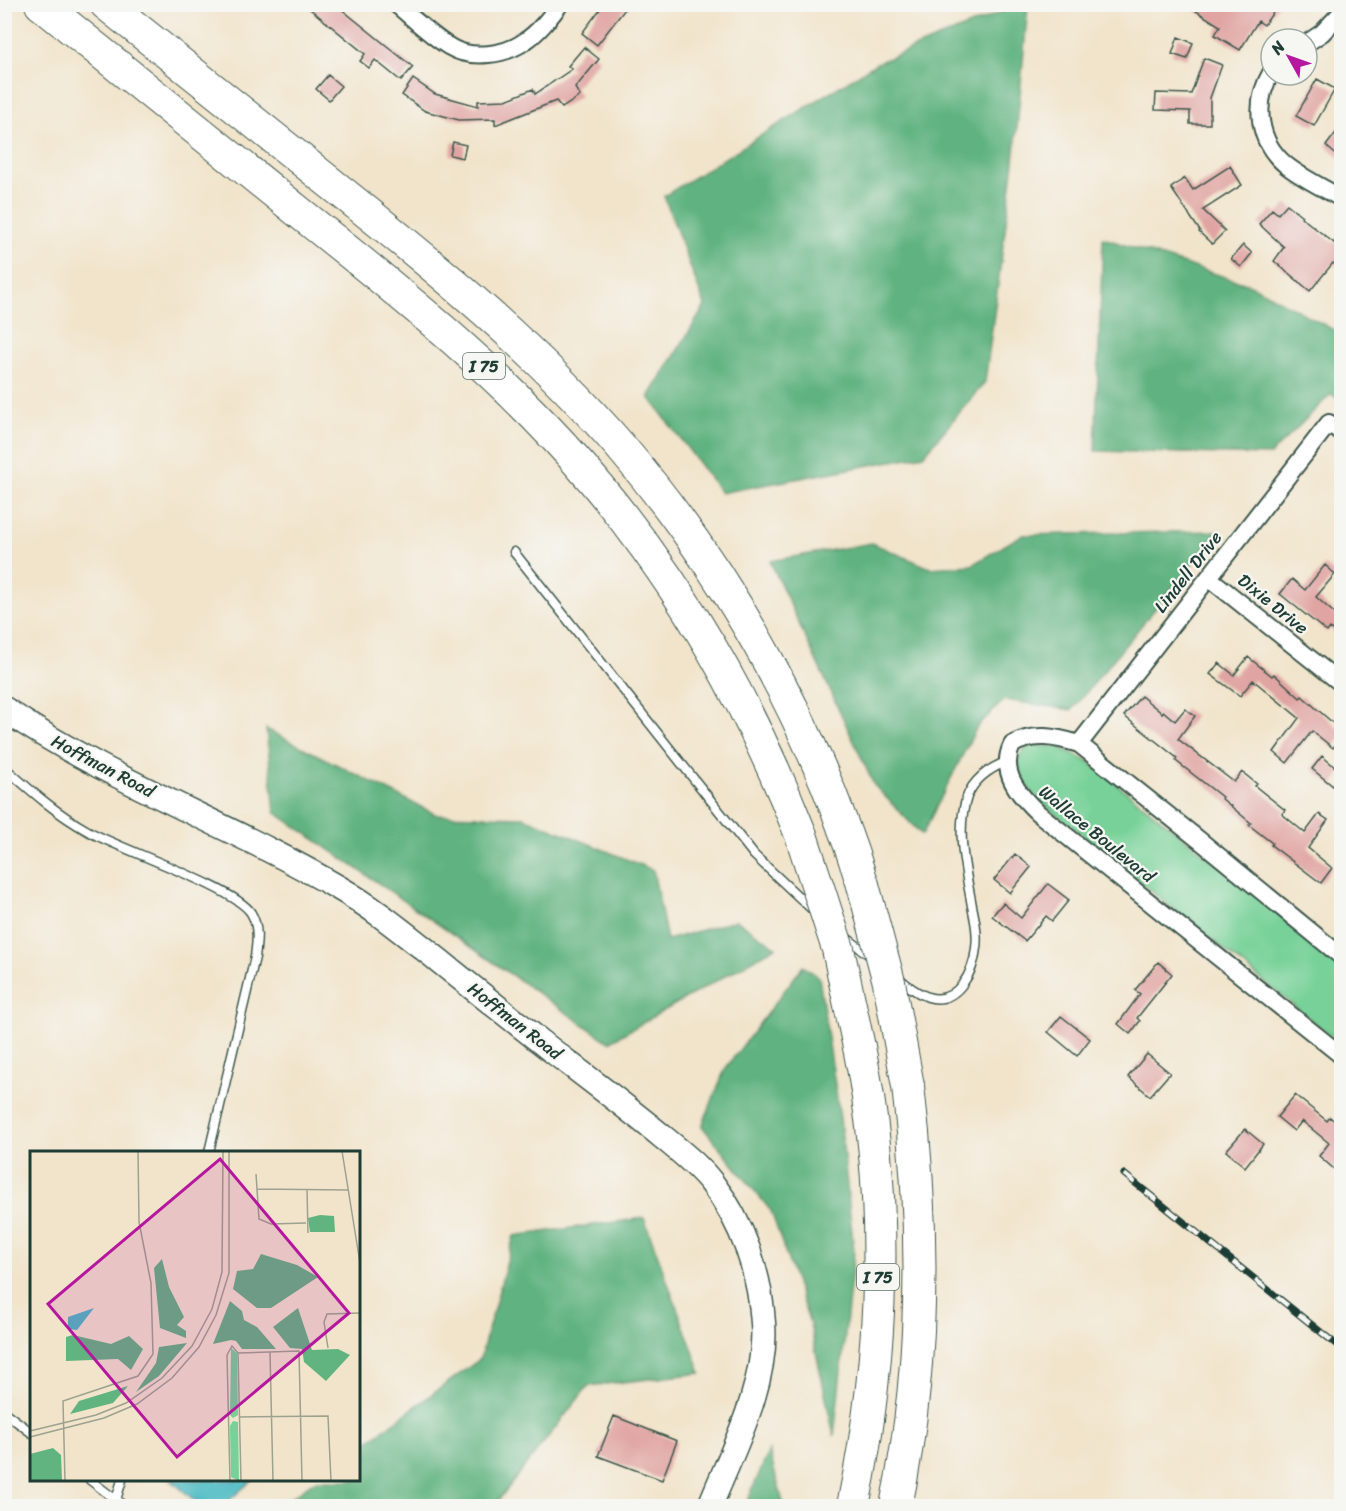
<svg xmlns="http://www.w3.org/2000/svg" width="1346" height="1511" viewBox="0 0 1346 1511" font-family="Sriracha,sans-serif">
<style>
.green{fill:#77d198;stroke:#4b8766;stroke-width:1.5}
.forest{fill:#61b380;stroke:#40785a;stroke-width:1.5}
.water{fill:#4cbac3;stroke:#367c7c;stroke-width:1.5}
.building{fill:#e0a4a2}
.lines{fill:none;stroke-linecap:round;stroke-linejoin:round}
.lane-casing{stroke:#3e564b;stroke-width:11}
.street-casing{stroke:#3e564b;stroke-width:20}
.secondary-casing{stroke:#3e564b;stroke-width:27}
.highway-casing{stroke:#3e564b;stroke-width:34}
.lane{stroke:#fff;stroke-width:8}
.street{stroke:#fff;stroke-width:16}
.secondary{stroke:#fff;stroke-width:24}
.highway{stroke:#fff;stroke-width:32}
.rail-casing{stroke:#1f3d34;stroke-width:7}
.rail{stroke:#f6f6f2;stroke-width:4.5;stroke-dasharray:14;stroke-linecap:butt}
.highway-bridge-casing{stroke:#3e564b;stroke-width:34;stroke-linecap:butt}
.highway-bridge{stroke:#fff;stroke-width:32}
.labels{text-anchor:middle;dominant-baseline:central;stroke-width:4.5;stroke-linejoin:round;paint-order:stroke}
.shield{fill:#f6f6f2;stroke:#60746d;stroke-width:1.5}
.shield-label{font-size:16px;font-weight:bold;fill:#1f3d34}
.street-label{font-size:18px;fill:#1f3d34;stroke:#f6f6f2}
.inset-road{fill:none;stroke:#9da18f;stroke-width:1.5}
.view{fill:#b5179e;fill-opacity:0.15;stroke:#b5179e;stroke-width:3}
.inset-edge{fill:none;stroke:#1f3d34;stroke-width:3}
</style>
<rect width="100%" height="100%" fill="#f6f6f2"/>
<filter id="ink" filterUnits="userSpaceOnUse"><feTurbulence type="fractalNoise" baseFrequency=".0167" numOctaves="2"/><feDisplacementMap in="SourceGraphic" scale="12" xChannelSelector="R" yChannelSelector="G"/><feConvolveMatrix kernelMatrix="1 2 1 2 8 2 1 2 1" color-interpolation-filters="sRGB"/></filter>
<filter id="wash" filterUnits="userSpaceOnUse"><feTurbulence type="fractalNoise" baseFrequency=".008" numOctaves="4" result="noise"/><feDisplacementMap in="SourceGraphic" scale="24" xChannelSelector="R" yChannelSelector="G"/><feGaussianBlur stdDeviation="1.35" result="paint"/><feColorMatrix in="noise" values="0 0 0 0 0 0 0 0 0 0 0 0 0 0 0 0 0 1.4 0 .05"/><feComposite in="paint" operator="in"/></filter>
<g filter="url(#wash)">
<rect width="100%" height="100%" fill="#f1e4cb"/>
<path class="green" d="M1032,745l27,2 30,15 252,201v81l-305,-246c-13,-15 -30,-41 -4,-53z"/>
<path class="forest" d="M1019,5h9l-14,157 -29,220 -61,73 -203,38 -72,-96 56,-91 -41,-110 213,-133z
M1103,238l150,48 88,48v67l-10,-7 -61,61 -175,-4z
M1219,531l-147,179 -68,-10 -27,27 -55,108 -48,-50 -104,-224 102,-18 58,25 42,-3 50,-30z
M266,729l171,86 87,2 129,53 14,70 69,-20 40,27 -167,95 -334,-230z
M803,966l16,11 21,141 14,133 -20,185 -24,-112 -39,-113 -69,-85 23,-57z
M644,1218l57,155 -113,13 -94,120h-215l37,-26h42l1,-32 121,-89 34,-123z
M769,1451l15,55h-39z"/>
<path class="water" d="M171,1480h81l-29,26h-22z"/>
<g id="blocks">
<path class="building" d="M304,4h31l78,63 -12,14 -26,-21 -6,8 -9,-7 5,-7z
M604,4h25l-32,41 -15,-12z
M1185,4h94l-15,21 -6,-4 -18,29 -25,-15 5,-9z
M1178,37l15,6 -6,16 -15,-5z
M584,47l15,12 -24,29 5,8 -18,12 -6,-7 -61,24v-6l-36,1 -34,-9 -23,-16 11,-16 22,15 43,12v-5l28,-1 27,-11 2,5 37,-25 -4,-3z
M1204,58l18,7 -12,33v26h-20v-13l-35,-1 1,-17 35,1z
M328,75l13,11 -12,14 -13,-11z
M1317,79l18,10 -21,37 -18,-10z
M1341,126v33l-15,-13z
M453,142l13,3 -3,13 -13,-3z
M1230,166l12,19 -39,25 22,21 -13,13 -13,-12 1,-1 -29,-43 14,-10 8,12z
M1287,204l15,12 -1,1 33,26 7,-10v36l-8,-6 -23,28 -36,-30 10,-14 -25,-23 13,-15 6,5z
M1243,245l9,8 -11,14 -10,-8z
M1325,565l10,9 -19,23 25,22v18l-11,-9 -3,4 -47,-38 12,-15 13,11z
M1248,657l24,19 2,-2 26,24 2,-2 39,34v7l-8,11 -21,-17 -25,32 -13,-11 25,-34 -46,-38 -13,16 -30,-22 9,-11 15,12z
M1141,696l21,17 1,-2 12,10 10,-12 10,7 -17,23 56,43 8,-10 15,12 -2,2 30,24 -3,4 23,19 14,-19 9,6 -20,28 24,20 -11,15 -50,-38 1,-2 -23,-18 2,-2 -30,-25 1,-1 -46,-36 1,-3 -53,-42z
M1322,756l19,16 -8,14 -21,-17z
M1015,854l16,13 -21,26 -16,-13z
M1048,884l21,16 -17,21 -6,-5 -21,25 -33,-25 11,-13 18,15z
M1158,962l14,12 -35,44 3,3 -10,13 -12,-10 22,-30 -5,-4z
M1061,1016l29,23 -13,17 -29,-24z
M1147,1054l23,19 -20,23 -22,-19z
M1295,1095l32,26 3,-4 11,10v48l-22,-19 10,-13 -27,-22 -8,10 -17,-14z
M1245,1129l18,15 -18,23 -19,-16z
M614,1416l63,25 -15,39 -64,-24z"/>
</g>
</g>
<g filter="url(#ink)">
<use href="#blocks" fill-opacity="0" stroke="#3e564b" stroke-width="1.5"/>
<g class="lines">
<defs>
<path id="lane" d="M514,552l240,303 63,59
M4,767c27,24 53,47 84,64 31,18 148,57 163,82 8,13 6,29 4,44l-46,195
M843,935l30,23
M898,977c9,8 18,16 30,20 29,9 46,-26 48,-49 2,-14 -1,-28 -4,-42 -6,-35 -17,-75 -5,-109 7,-19 23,-29 41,-36
M4,1412l28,21
M90,1480l34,26
M116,1500l6,-20"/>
<path id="street" d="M396,4c17,14 35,32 54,43 21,13 56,8 75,-6 14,-9 25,-24 35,-37
M1307,43l15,-10 20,-21
M1271,73c-18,31 -13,69 15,92 16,13 38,23 56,34
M1209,578l133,106
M1079,744l250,-321 13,10
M1342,957l-144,-118 -119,-95c-22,-7 -47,-12 -67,1 -13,27 7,50 26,68l304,243"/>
<path id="secondary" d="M4,709c105,72 226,115 335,179 35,20 66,46 98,71 37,30 75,60 113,90 38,29 77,58 114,89 17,14 35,28 48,45 31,40 48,91 51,140 5,61 -31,128 -53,183"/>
<path id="highway" d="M41,4c88,71 176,142 264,213 102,81 204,163 288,263 92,110 156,223 208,355
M106,4c79,63 158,126 237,189 98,78 195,158 277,253 109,127 193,279 243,439
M853,1506c31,-149 37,-310 6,-459
M896,1506c29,-138 29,-280 12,-420"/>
</defs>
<use href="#lane" class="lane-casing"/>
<use href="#street" class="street-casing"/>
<use href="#secondary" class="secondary-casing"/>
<use href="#highway" class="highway-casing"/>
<use href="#lane" class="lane"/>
<use href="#street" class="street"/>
<use href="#secondary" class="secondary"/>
<use href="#highway" class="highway"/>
<defs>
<path id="rail" d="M1124,1174l218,175"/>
</defs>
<use href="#rail" class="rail-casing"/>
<use href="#rail" class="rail"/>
<defs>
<path id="highway-bridge" d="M801,835l37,114 21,98
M863,885l26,97 19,104"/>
</defs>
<use href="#highway-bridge" class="highway-bridge-casing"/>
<use href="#highway-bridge" class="highway-bridge"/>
</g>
</g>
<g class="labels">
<g class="shield">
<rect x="463" y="353" width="42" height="26" rx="4.5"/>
<rect x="857" y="1264" width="42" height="26" rx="4.5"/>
</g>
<g class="shield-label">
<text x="484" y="366">I 75</text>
<text x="878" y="1277">I 75</text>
</g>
<g class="street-label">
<text transform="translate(1188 572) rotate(-52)">Lindell Drive</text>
<text transform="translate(1273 604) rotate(39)">Dixie Drive</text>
<text transform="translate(103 766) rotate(28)">Hoffman Road</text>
<text transform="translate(1097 834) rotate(39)">Wallace Boulevard</text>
<text transform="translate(515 1021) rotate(38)">Hoffman Road</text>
</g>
</g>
<g transform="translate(30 1151)">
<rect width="330" height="330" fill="#f1e4cb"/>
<path d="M201,197l6,5 1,62 -5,3 -3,-3zM203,270l5,1 1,59 -8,-4 -1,-51z" fill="#77d198"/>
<path d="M290,64l14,1 1,16h-25l-2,-14zM231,103l36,11 21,12 -47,31h-14l-24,-19 4,-18 16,-2zM132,108l7,28 15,30 -7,8 9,6v7l-26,-10 -6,-60zM200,150l12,10 2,9 13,7 19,22h-34l-6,-8 -5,-1 -18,4zM268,157l14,42 26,-1 12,6 -24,26 -22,-19 -2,-13 -12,-1 -17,-21zM43,184l38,9 18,-8 14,13 -12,21 -13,-11 -52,2v-24zM157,192l-28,33 -23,16 20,-29 3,-16zM98,235l-15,17 -43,11 9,-13zM23,297l8,7 1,26h-32v-27z" fill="#61b380"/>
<path d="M64,157l-17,22 -9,-1v-12z" fill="#4cbac3"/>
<path class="inset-road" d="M312,0l18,112M226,23l3,45 12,5 35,-1M227,38l91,1M277,38l1,44M298,197l-4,-26 3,-8 33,-1M240,201l3,129M208,202l61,-2 3,130M209,266l89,-1 3,65M0,280l66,-16 30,-12 36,-25 30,-32 20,-37 10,-37 1,-121M0,286l74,-19 33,-14 35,-26 27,-31 17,-32 13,-42v-122M35,330l-2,-80 75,-25 15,-22 -2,-71 -12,-61 -1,-71M200,330l-3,-126 5,-9 6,7 3,128"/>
<path class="view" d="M190,8l129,154 -172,144 -129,-153z"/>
<rect width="330" height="330" class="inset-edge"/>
</g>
<rect width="1346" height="1511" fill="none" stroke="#f6f6f2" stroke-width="24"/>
<g transform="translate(1289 57) rotate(310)"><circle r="28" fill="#f6f6f2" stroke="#a0aca6" stroke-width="1.5"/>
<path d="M0-4.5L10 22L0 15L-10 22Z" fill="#b5179e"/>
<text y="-9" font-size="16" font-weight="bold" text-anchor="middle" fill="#1f3d34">N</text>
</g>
</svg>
